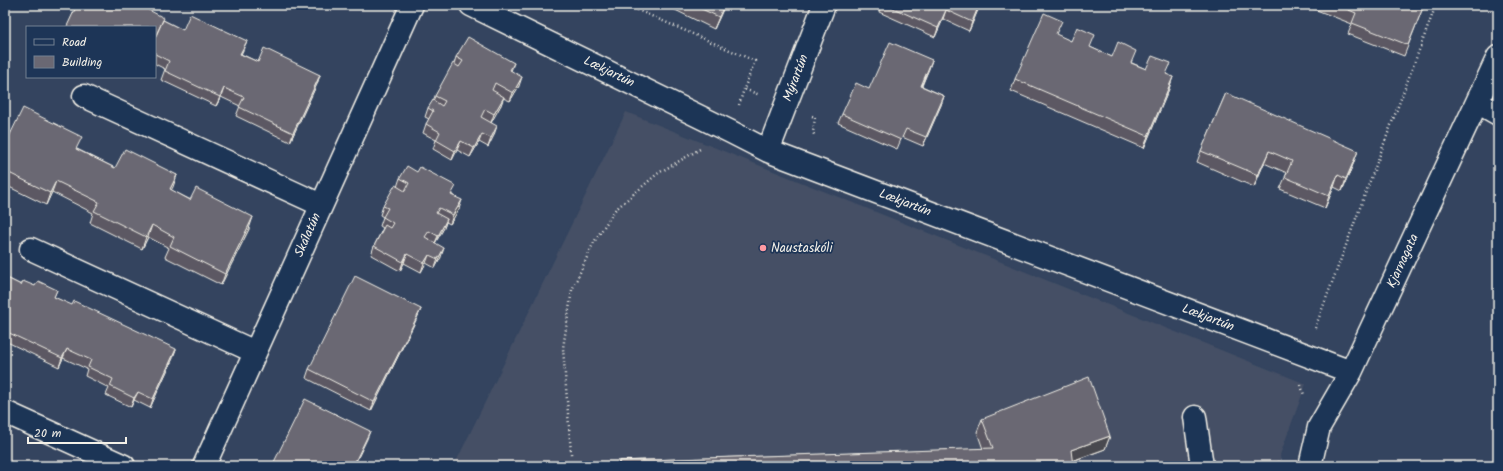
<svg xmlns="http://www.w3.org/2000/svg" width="1503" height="471" viewBox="0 0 1503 471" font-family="Kalam,sans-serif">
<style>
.built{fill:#444f65}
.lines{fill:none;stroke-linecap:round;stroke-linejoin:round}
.minor-casing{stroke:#f4f1e8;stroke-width:25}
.path{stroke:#f4f1e8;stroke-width:2.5;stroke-dasharray:1 3;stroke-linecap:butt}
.minor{stroke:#1d3557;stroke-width:22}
.wall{fill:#5b5963;stroke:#f4f1e8}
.shaded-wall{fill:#4a4950;stroke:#f4f1e8}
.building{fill:#6a6873;stroke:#f4f1e8}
.poi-dot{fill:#ff9aa2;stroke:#1d3557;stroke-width:1.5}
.labels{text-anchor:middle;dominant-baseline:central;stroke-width:3.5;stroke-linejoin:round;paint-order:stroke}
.street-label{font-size:13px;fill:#f4f1e8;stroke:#1d3557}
.poi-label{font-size:13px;fill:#f4f1e8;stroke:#1d3557;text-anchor:start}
</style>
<rect width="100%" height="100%" fill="#34445f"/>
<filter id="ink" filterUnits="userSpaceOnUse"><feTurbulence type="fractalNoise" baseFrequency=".025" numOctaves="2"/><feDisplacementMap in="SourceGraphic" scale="8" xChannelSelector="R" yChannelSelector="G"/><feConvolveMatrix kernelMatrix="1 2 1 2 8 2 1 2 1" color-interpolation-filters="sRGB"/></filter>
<g filter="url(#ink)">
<path class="built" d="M626,112l680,272 -26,71 1,11h-827z"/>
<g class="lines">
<defs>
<path id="minor" d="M471,5l260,127 37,19 583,221
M84,96l237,109
M1477,102l21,12
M768,151l56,-146
M31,249l224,103
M5,412l119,54
M1195,417l7,49
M204,466l208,-461
M1310,466l9,-39 32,-55 147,-315"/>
</defs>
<use href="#minor" class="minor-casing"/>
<path class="path" d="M626,5l129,56 -11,28 16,6
M739,105l5,-16
M812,116l3,1 -2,15 2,5
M1315,328l121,-323
M1301,385l3,10
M572,466l-9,-118 9,-58 22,-48 21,-32 42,-36 43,-25
M1277,466l4,-7"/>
<use href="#minor" class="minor"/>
</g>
<path class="wall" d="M77,5h71l-2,4 17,11 20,10 60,20 -2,4 17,8 62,13 -3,9 -27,58 -54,-26 4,-10 -19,-9 -5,9 -55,-26 4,-11 -10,-5v-37h-88z
M665,5h60l-11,24z
M881,5h99l-11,26 -26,-12 -8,18 -56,-25z
M1310,5h114l-20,51 -56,-22 4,-10 -43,-17z
M1056,35l15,6 19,6 22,10 20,6 14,6 21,5 2,15 -25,59 -133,-57 4,-12z
M456,57l58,6 -3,8 8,15 -9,15 -7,-3 -2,7 -10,17 3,13 -6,12 -9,-5 -9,15 -13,-7 -5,10 -19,-11 3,-9 -13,-7 3,-9 3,-5 -4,-2 3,-9 5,-7 2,-5 19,-32z
M932,60l-10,26 22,10 -3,9 -18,41 -21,-9 -5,12 -59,-26 4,-9 27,-25z
M1226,93l128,69 -12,29 -8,-4 -9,21 -45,-19 7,-16 -23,-10 -10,24 -57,-25 4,-11z
M5,145l72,4 38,19 62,7 -6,15 78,39 -28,56 -56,-28 4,-9 -21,-11 -6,12 -52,-26 3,-10 -41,-21 -6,13 -41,-20z
M400,178l53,17 6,14 -9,15 -4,-2 -2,6 -9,15 6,14 -6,11 -9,-5 -5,9 -17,-9 -4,8 -29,-16 3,-9 9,-18 -3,-2 3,-9 -3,-2 3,-9 14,-19z
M5,277l16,8 14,1 22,4 -3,7 119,61 -23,50 -16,-8 -3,7 -25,-12 3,-7 -24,-12 2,-7 -24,-11 -4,9 -54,-26z
M421,309l-4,9 -46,93 -65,-33 3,-9z
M982,419l128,17 -5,13 -32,12v5h-456l2,-5 364,-12 -6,-17z"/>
<path class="shaded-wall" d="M724,5h1l-11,24z
M979,5h1l-11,26 3,-9z
M946,10l-3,9 -8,18 3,-9z
M247,41l-4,9 -6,13 3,-9z
M932,60l-3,9 -11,25 3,-8z
M320,75l-3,9 -27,58 3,-9z
M522,77l-3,9 -9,15 3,-8z
M1173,77l-4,12 -25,59 4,-12z
M224,88l-3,9 -5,9z
M944,96l-3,9 -18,41 3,-9z
M504,97l-3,8 -10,18 3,-9z
M497,126l-3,9 -6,12 3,-9z
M482,134l-3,8 -9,15 4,-9z
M461,141l-4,9 -5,10 3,-9z
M1269,151l-15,36 4,-12z
M1358,151l-4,11 -12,29 4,-12z
M177,175l-4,12 -8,14 5,-12z
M1338,175l-4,12 -9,21 4,-12z
M56,181l-4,11 -6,13 4,-12z
M462,200l-3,9 -9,15 3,-9z
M253,217l-4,12 -28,56 4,-11z
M447,219l-3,9 -10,17 4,-9z
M152,225l-4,12 -6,12 4,-12z
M444,248l-3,9 -6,11 3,-9z
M407,254l-3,9 -4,8 3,-9z
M429,255l-3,8 -5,9 3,-9z
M421,309l-4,9 -46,93 3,-9z
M67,349l-8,18 3,-9z
M176,349l-3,9 -23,50 3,-9z
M138,392l-4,8 -3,7 3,-9z
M370,431l-3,8 -13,27h-1z
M1110,436l-5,13 -39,14 5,-13z"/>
<path class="building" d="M77,5h70l-2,3 19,10 -9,19v-10h-86l-2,-1z
M693,5h31l-5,12z
M886,5h93l-7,17 -26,-12 -8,18z
M1337,5h87l-16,40 -56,-22 4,-10z
M1044,13l18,8 -6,13 15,7 6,-14 18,8 -5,12 22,10 6,-15 18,9 -5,12 15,6 6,-13 19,7 -5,11 7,3 -25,59 -133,-57z
M190,14l57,27 -7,13 18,8 6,-14 56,27 -27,58 -54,-26 5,-10 -20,-9 -4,9 -55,-26 4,-10 -14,-7v-16l8,-18 20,10z
M468,37l46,26 -4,7 12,7 -9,16 -18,-10 -3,7 12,7 -10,17 -9,-5 -4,8 16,9 -6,12 -9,-4 -8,14 -13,-7 -6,10 -19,-11 4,-8 -14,-8 7,-13 -5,-3 5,-8 9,6 3,-5 -10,-5 18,-33 6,4 4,-6 -7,-4z
M890,42l42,18 -11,26 23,10 -18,41 -20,-8 -5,11 -59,-26 14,-31 13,6z
M1226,93l132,58 -12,28 -8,-4 -9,21 -44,-19 7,-16 -23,-10 -11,24 -57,-24z
M23,108l59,29 -6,12 39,19 10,-19 52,26 -7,14 20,11 6,-12 57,29 -28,57 -55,-28 4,-9 -22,-12 -6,12 -52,-26 5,-9 -43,-21 -6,12 -45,-22v-26z
M407,166l10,6 3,-5 36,19 -5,9 11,5 -9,15 -14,-7 -3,5 11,6 -9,17 -9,-5 -4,6 19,11 -6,11 -9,-4 -5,8 -17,-9 -4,8 -29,-16 11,-21 5,3 3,-5 -10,-6 5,-9 -5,-2 12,-21 10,6 4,-8 -9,-5z
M355,276l66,33 -47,93 -65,-33z
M5,277l16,8 2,-4 12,5 3,-5 19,9 -3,7 18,8 2,-4 102,48 -23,50 -15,-7 -4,6 -24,-12 3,-7 -25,-12 3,-7 -24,-11 -5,9 -57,-27z
M1089,377l21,59 -39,14 2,16h-453l-1,-5 374,-13 -11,-29z
M305,399l65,32 -17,35h-81z"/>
</g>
<circle class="poi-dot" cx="763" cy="248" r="4"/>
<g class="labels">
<g class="street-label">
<text transform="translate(609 72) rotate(26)">Lækjartún</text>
<text transform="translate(796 78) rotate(-69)">Mýrartún</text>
<text transform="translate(905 203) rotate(21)">Lækjartún</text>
<text transform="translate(308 235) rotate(-66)">Skálatún</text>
<text transform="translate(1403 261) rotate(-65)">Kjarnagata</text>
<text transform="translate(1208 318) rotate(21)">Lækjartún</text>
</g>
<g class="poi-label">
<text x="771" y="248">Naustaskóli</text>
</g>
</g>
<rect width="1503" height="471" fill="none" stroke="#1d3557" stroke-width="20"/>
<rect x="10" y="10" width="1483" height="451" fill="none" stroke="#f4f1e8" stroke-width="1.5" filter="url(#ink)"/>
<rect x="26" y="26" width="130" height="52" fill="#1d3557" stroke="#738091"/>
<rect x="34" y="39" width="20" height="6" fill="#1d3557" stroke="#738091"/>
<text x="62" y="46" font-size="12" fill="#f4f1e8">Road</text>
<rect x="34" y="56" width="20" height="12" fill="#6a6873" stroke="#738091"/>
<text x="62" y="66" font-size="12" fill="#f4f1e8">Building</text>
<path d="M28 437v6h98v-6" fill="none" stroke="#f4f1e8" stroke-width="2"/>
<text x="34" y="437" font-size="12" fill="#f4f1e8" stroke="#1d3557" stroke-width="3" paint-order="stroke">20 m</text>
</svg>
